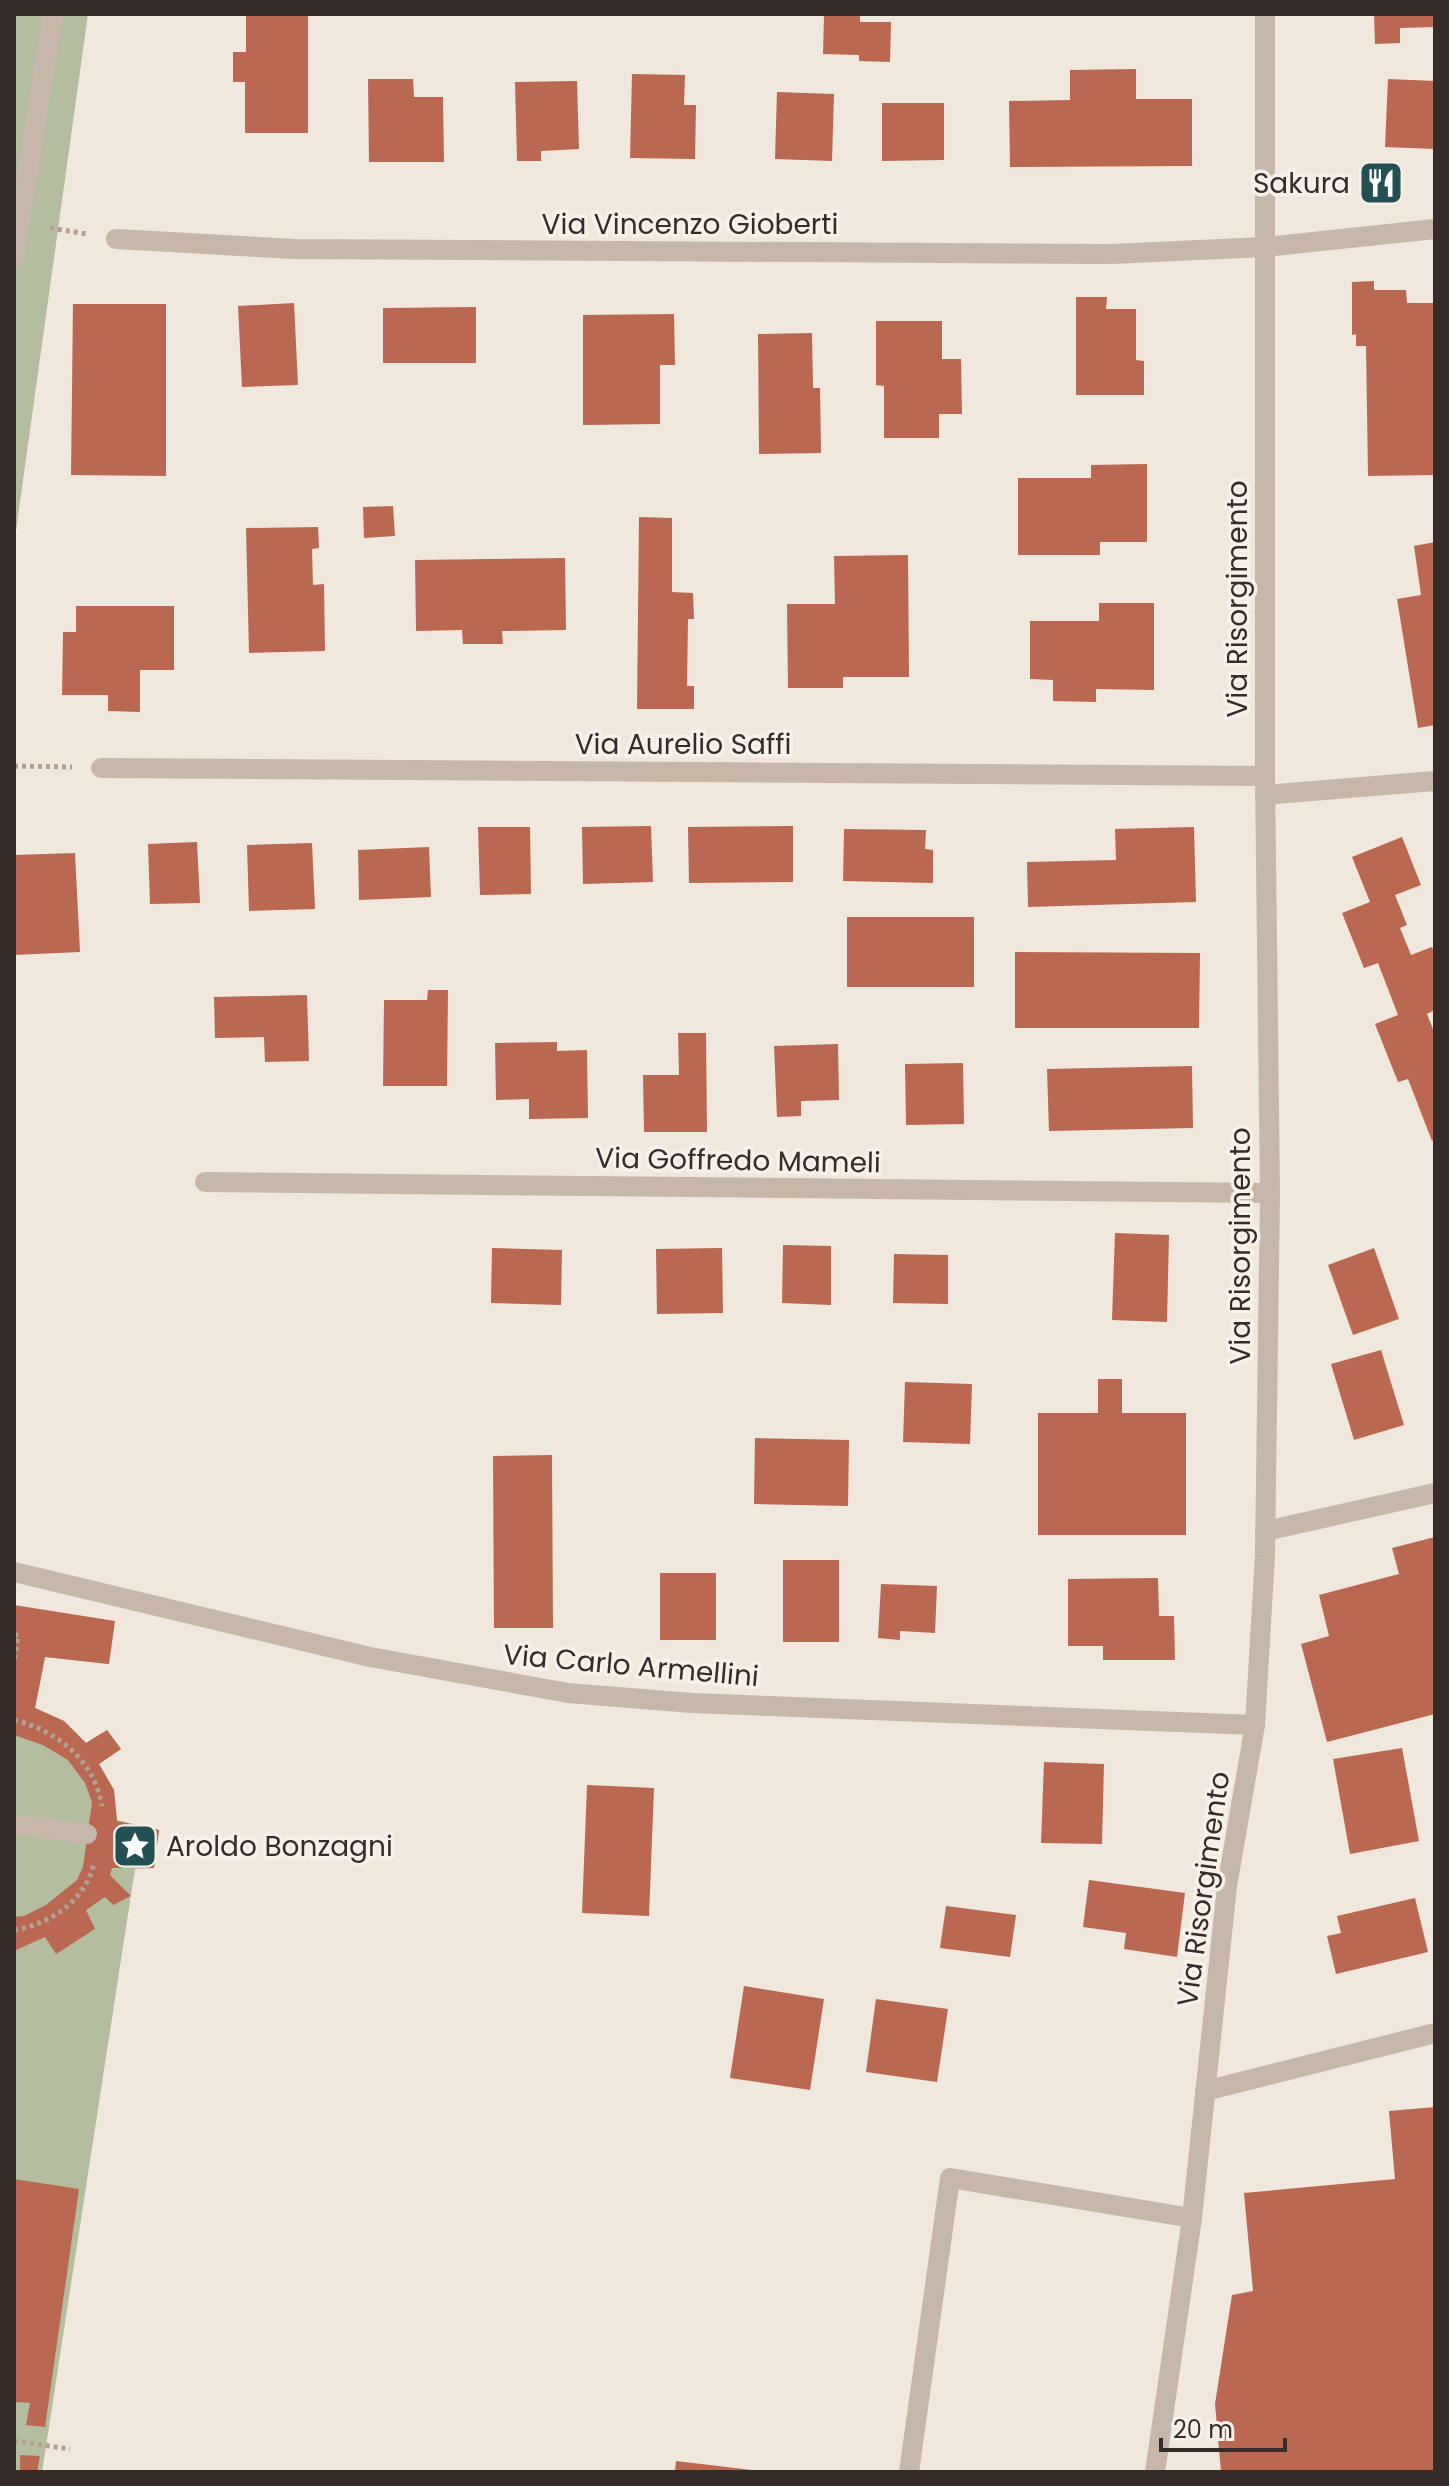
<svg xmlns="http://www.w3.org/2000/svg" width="1449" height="2486" viewBox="0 0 1449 2486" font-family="Poppins,sans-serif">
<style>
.green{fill:#b4bd9e}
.building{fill:#ba6851}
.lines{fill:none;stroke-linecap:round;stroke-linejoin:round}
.path{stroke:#b2a194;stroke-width:5;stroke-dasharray:4 4;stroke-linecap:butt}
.service{stroke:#c7b7aa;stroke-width:20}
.pedestrian{stroke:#c7b7aa;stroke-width:20}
.minor{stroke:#c7b7aa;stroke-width:20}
.tertiary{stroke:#c7b7aa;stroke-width:20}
.labels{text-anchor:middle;stroke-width:7;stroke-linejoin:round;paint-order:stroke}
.poi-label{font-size:28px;fill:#352c29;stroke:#f8f1e9;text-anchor:end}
.street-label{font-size:28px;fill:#352c29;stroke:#f8f1e9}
</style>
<rect width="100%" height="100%" fill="#f0e7dd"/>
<path class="green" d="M14,14H88L14,545Z
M14,1605L109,1664L45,1657L35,1708L64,1721L86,1743L107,1730L121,1749L99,1764L114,1790L117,1820L159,1830L154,1868L135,1869L42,2472H14Z"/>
<path class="building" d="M246,14H308V133H245V82H233V52H246Z
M1374,14H1435V27L1400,28V43L1375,44Z
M824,15L860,16V22H891L890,62L859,61V55L823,54Z
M1136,69V99H1192V166L1010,167L1009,101L1070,100V70Z
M632,74L685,75L684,105H696L695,159L630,158Z
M368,79H413L414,97H443L444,162H369Z
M1388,79L1435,81V149L1385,147Z
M577,81L579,149L541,151V161H517L515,82Z
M777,92L834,94L832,161L775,159Z
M882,103H944V160L882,161Z
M1374,281V290H1406L1407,303H1435V475L1368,476L1366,346H1356V334L1352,335V282Z
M1076,297H1107L1106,309H1136V360L1144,361V395H1076Z
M294,303L298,385L242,387L238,306Z
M73,304H166V476L71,475Z
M476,307V363H383V308Z
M674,314L675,365H660V424L583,425V315Z
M876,321H942V359H961L962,414H939V438H884V386L876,385Z
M812,333L813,388H820L821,453L759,454L758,334Z
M1147,464V542H1100V555H1018V478H1091V465Z
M393,506L395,536L364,538L363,507Z
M639,517L672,518V592L693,593L694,619H688L687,686H694V709H637Z
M318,527L319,548L312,549L313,585L324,584L325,651L249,653L246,528Z
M1435,542V725L1418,728L1397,599L1421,595L1414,546Z
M908,555L909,677H843V688H788L787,604H835L834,556Z
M565,558L566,630L502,631L503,644H463L462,630L416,631L415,560Z
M1099,603H1154V690L1096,689V702L1053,701V680L1030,679V621H1099Z
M76,606H174V670H140V712L108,711V695H62L63,632H76Z
M651,826L653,882L583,884L582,827Z
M793,826V882L689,883L688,827Z
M478,827H530L531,894L480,895Z
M1194,827L1196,902L1028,907L1027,862L1116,860L1115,829Z
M844,829L926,830L925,849L933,850V883L843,881Z
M1402,837L1421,885L1395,895L1407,925L1400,928L1411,955L1432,947L1435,954V1010L1427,1014L1435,1034V1139L1432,1141L1408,1079L1398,1082L1375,1024L1398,1015L1378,963L1364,968L1342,913L1370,902L1352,857Z
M197,842L200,903L150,904L148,844Z
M312,843L315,909L249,911L247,845Z
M429,847L431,897L359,900L358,850Z
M75,853L80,952L14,955V855Z
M847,917H974V987H847Z
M1015,952L1200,953L1199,1028H1015Z
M428,990H448L447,1086H383L384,1000H427Z
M307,995L309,1061L265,1062L264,1037L215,1038L214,997Z
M678,1033H706L707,1132H644L643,1075H679Z
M557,1042V1051L587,1050L588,1118L529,1119V1099L496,1100L495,1043Z
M838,1044L839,1100L801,1101V1116L777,1117L774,1046Z
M963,1063L964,1124L906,1125L905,1064Z
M1192,1066L1193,1128L1049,1131L1047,1069Z
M1115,1233L1169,1235L1167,1322L1112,1320Z
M783,1245L831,1246V1305L782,1303Z
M492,1248L562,1250L561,1305L491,1303Z
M722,1248L723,1313L657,1314L656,1249Z
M1374,1248L1399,1319L1353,1335L1328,1265Z
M894,1254L948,1255V1304L893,1303Z
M1381,1350L1404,1425L1354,1440L1331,1364Z
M1098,1379H1122V1413H1186V1535H1038V1413H1098Z
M905,1382L972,1384L970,1444L903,1442Z
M755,1438L849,1440L848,1506L754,1504Z
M552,1455L553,1628H494L493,1456Z
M1435,1537V1714L1327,1742L1301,1644L1329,1636L1319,1595L1399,1574L1392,1548Z
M783,1560H839V1642H783Z
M660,1573H716V1640H660Z
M1158,1578L1159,1616H1174L1175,1660H1103V1646H1068V1579Z
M881,1584L937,1586L935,1633L900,1631V1640L878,1638Z
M14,1605L115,1621L109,1664L45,1657L35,1708L64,1721L86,1743L107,1730L121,1749L99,1764L114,1790L117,1821L159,1830L154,1868H112L110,1875L131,1896L113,1905L105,1897L86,1910L95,1929L56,1954L45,1937L14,1951V1917L24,1916L46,1905L77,1880L83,1867L92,1802L85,1783L68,1760L43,1745L14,1735Z
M1402,1748L1419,1841L1350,1854L1333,1759Z
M1044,1762L1104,1764L1102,1844L1041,1843Z
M587,1785L654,1788L649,1916L582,1913Z
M1089,1880L1185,1893L1177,1957L1124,1949L1126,1933L1083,1927Z
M1415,1898L1428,1952L1336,1974L1327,1936L1341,1933L1337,1916Z
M946,1906L1016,1915L1010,1957L940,1948Z
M744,1986L824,1999L810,2090L730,2078Z
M876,1999L948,2009L937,2082L866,2072Z
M1435,2107V2472H1221L1215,2404L1232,2295L1253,2291L1244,2193L1395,2179L1389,2111Z
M14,2179L79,2189L45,2427L26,2425L30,2403L14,2402Z
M20,2455L40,2456L37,2472H20Z
M676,2461L752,2470V2472H675Z"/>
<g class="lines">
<path class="path" d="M50,228L87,234
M14,766L72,767
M14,1635H18L14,1662
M14,1720C58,1731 94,1760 102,1806
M14,1930C51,1924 86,1900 94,1863
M14,2441L70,2449"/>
<path class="service" d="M1265,1531L1435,1493
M14,1824L87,1834
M1205,2091L1435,2033"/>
<path class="pedestrian" d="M14,258L53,14"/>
<path class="minor" d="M116,239L294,249L1111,254L1265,247L1435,229
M101,768L1265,776
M1265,795L1435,781
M205,1182L1270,1193
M14,1572L370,1657L568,1693L692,1703L1255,1725
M909,2472L950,2178L1192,2218"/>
<path class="tertiary" d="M1155,2472L1192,2218L1227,1886L1255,1725L1265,1555L1270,1193L1265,776V14"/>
</g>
<defs>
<g id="restaurant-square" transform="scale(2.3)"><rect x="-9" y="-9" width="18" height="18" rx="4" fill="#225053" stroke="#f8f1e9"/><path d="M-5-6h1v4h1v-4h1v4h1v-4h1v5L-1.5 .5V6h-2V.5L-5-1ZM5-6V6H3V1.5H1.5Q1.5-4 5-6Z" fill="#fff"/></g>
<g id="sight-square" transform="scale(2.3)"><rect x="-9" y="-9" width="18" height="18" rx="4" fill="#225053" stroke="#f8f1e9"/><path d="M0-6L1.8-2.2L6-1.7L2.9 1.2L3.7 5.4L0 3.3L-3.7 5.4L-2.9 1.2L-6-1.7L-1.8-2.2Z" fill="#fff"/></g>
</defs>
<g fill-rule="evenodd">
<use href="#restaurant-square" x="1381" y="183"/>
<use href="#sight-square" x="135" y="1846"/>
</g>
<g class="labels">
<g class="poi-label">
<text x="1350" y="193">Sakura</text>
<text x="166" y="1856" text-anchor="start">Aroldo Bonzagni</text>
</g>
<g class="street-label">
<text x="690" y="234">Via Vincenzo Gioberti</text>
<text transform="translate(1237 599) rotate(-90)" y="10">Via Risorgimento</text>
<text x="683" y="754">Via Aurelio Saffi</text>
<text transform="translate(738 1160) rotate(1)" y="10">Via Goffredo Mameli</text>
<text transform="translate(1240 1246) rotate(-90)" y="10">Via Risorgimento</text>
<text transform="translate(631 1665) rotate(5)" y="10">Via Carlo Armellini</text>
<text transform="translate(1203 1889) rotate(-82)" y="10">Via Risorgimento</text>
</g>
</g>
<rect width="1449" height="2486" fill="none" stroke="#352c29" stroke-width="32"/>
<path d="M1161 2438v12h124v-12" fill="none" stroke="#352c29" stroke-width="4"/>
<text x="1173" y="2438" font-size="24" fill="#352c29" stroke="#f8f1e9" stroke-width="6" paint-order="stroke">20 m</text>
</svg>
